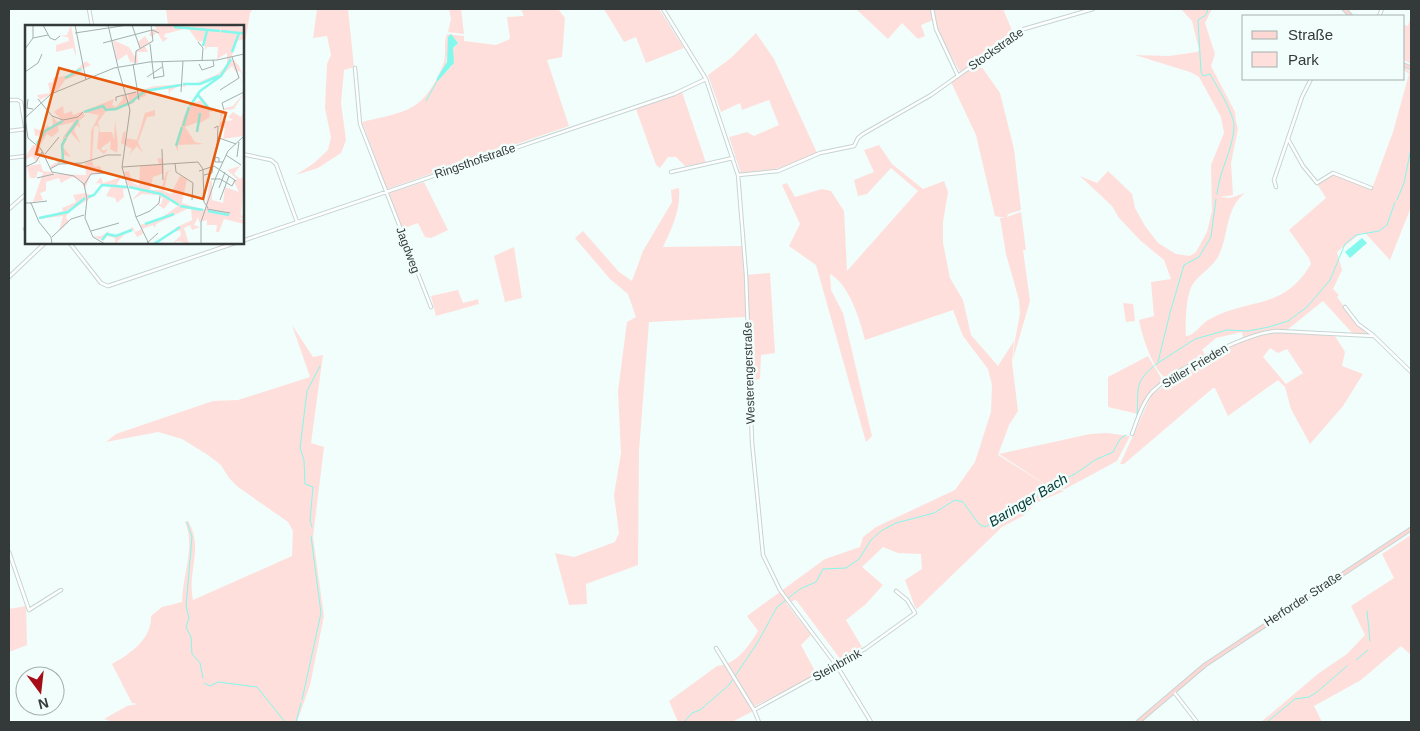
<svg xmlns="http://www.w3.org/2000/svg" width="1420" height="731" viewBox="0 0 1420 731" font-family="Arial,sans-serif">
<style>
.green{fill:#ffdfdb;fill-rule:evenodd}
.water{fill:#84f8ec}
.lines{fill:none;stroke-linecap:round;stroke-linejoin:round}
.stream{stroke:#84f8ec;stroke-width:1}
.street-casing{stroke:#c5d5d3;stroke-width:4.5}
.secondary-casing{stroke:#c5d5d3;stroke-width:5}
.street{stroke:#fff;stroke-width:2.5}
.secondary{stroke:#fdd7d4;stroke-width:3}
.labels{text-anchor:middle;stroke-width:5;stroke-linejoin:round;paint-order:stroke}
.street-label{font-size:12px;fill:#343a39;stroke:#f1fefc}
.water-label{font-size:14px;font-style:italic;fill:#003834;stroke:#f1fefc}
.inset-river{fill:none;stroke:#84f8ec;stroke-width:2.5}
.inset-road{fill:none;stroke:#a5b0ae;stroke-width:1}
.view{fill:#e8590c;fill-opacity:0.15;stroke:#e8590c;stroke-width:2.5}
.inset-edge{fill:none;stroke:#343a39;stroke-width:2.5}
</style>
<rect width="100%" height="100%" fill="#f1fefc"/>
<path class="green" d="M166,9H253L250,13L243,54L242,26H168Z
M317,9H348L354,67L344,70L341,103L346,140L341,153L318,168L296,175L314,163L328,150L331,137L325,108L327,64L331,55L327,36L313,38Z
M449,9H461L464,34L448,32L451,19Z
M521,9H558L565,18L562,57L547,60L569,126L387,189L362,122C408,111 423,112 443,65C447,55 443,44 447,34L464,36V41L496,45L510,39L507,17L524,16ZM457,40L456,46L453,48L452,66L436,82L437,78L446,66L447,56Z
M604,9H659L684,48L646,63L636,37L624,42Z
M856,9H931L933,20L921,25L925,36L918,39L902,23L888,39Z
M933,9H1003L1014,35L960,72L937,30Z
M1181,9H1212L1205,23L1215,54L1211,66L1235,112L1236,121L1238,129L1231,163L1233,195L1219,197L1230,198L1245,193C1225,209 1229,234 1219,255C1212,269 1195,276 1190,290C1186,303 1185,323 1186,336C1196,335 1201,323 1210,319C1250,297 1283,311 1311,264L1309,258L1289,230L1326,198L1317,184L1333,174L1372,189L1393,132L1409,74L1404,70V68L1411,72V207L1390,260L1365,233L1360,234L1337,252L1342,270L1333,289L1339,295L1337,297L1358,325L1368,335H1354L1323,301L1287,330H1273L1243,338L1242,332L1216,338L1202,350L1206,356L1167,379C1153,371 1142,336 1139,320L1154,316L1151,282L1171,279L1164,260L1141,241L1119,218L1112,206L1080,176L1097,183L1108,171L1132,194L1135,208L1145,226L1158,243L1176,254L1190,256L1196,252L1207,232L1212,211L1211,165L1224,133L1221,117L1199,77L1190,72L1135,55L1169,56L1197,52L1199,50L1192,21Z
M1410,19L1411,20V64L1404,60V27L1405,25L1408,26Z
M756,33L774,59L817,153C791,166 770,172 741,174L729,137L747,132L754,136L779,125L769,100L742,110L740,103L721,112L708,75L731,58Z
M979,63L1000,93L1014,149L1021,210L1008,214L1007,217L1021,212L1026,250H1023L1030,301L1013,359L1015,340L1020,314L1019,300L1006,254L1000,218H1006L995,216L976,135L951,82Z
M682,92L706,163L685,166L676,157H668L660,168L656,165L636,109Z
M879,145L892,164L923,189L944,181L948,192L943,222V243L950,278L963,300L971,335L998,366L1014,341L1012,362L1018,411L1009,425L998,455L1048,486L1064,491L1036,503L1023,516L1002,527L917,609L915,607L905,580L922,569L921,554L898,553L883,547L862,567L883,585L866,604L846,620L862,647L841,660L796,600L786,603L811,635L801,645L817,675L753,707L744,695L743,696L753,711L732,722H678L669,701L717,666C736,665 749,646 758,631L747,616L825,559L860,547L863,537L876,527L955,490L975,462L991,412L992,385L988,369L963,336L953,310L865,340C860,320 849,284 830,274L831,290L843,313L872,436L866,442L816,265L789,246L800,224L782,185L787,183L795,197L822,189L831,191L844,211L847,271L918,191L891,168L867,194L858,196L854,180L874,172L864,150Z
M424,182L448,230L431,238L425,237L418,223L402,229L389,193Z
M679,188C681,209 672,228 663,247L742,246L744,275L770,273L775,353L761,355L760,379L754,380L751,321L745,317L649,322L639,451L638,565L586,584L587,604L569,605L555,553L574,557L615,542L619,533L614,495L621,453L618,391L627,322L636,317L628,294L610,279L575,238L583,231L619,272L632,281L643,251L672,202L671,190Z
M514,247L522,298L505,302L494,256Z
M458,290L463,303L478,299L479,304L436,316L431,296Z
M1123,303L1133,304L1135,321L1126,322Z
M292,325L313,357L323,355L311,443L324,447L313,537L324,616L310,685L297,722H113L104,719L127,706L138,704L132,703L112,664C130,654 152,639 151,616L162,607L182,602C182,576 196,547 185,522L188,521C204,548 187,571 193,600L292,556L293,531L288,522L238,487L229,478L221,465L208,455L182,439L158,432L106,442L116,434L213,401L238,400L310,377Z
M1276,332L1335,336L1345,352L1342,366L1363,374L1343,406L1310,444L1291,409L1285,387L1278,380L1228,416L1215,388H1213L1124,464H1120L1152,394L1220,350L1244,340ZM1270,348L1278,353L1287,349L1303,373L1286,384L1263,357Z
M1148,356L1163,381L1154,390L1138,414L1108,407V377Z
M1107,433L1130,436L1117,461L1065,489L1048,486L999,454L1090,434Z
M1411,535V655L1401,646L1361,680L1314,706L1322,722H1261L1319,673L1347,654L1365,635L1351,606L1394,578L1382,554Z
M26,606L27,645L9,652V609Z"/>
<path class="water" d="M451,34L458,43L453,48L454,63L436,83L437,78L447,62L448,37Z
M1362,238L1367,243L1350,258L1345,252Z"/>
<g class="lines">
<path class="stream" d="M1208,9L1206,15L1198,20L1201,72L1203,76L1210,74C1216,85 1235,115 1234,127C1233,150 1219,171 1217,194
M426,101L436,83
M1397,200L1404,183L1411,148
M1158,362L1170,313L1184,265L1199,257L1211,237L1216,199
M1155,365L1195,339L1227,330L1248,331L1269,327L1288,321L1307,307L1330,280L1345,244L1356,235L1379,231L1387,225L1395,202
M1137,415C1139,391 1133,383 1154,366
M187,522L192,537L186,606L189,618L186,627L191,637L192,654L200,663L203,678
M312,527L310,520L313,487L305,484L304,460L300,448L307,391L320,366
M1367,611L1370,641
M1356,660L1368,650
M204,683L210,686L218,682L257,687L285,722
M302,700L321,613L311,536
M296,722L301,703
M684,722L692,713L700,710L729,685L758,642L777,607L800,589L816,582L823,569L846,568L859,559L871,540L881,531L896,523L934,513L955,500L963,502L979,524L985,527L1017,509L1054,484L1075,474L1095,460L1113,452L1120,439L1126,435
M1267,722L1295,699L1309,697L1317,692L1347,666"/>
<g class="street-casing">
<path id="street" d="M89,9L92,26
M663,9L706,79L738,175L746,275L752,442L763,555L780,590L837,666L871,722
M932,9L936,29L958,76
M1379,16L1382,9
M355,68L360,124L431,307
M9,100H18L21,102L26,132
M9,131L26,129
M1288,139L1303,166L1317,183L1333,173L1371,188
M242,154L271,160L276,164L297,222
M9,158L26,156
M671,172L733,158
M738,175L778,171L820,153L854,146L858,138L863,134L931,95L1024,29L1093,9
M1276,187L1274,180L1302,97L1311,79
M9,209L26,194
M25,229L26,228
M242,241L674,94L706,79
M69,242L101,283L108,286L238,242
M9,277L46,242
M1345,307L1358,324L1373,335
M1132,434C1137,421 1142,403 1152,392C1174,370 1246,333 1277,331L1374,336L1411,372
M9,552L29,610L61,590
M716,648L754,710L759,722
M1174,692L1197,722
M754,710L865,649L915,613L907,600L896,591"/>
</g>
<g class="secondary-casing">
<path id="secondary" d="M1344,9L1351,16
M1404,65L1411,68
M1138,722L1205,665L1411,529"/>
</g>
<use href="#street" class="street"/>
<use href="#secondary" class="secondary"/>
</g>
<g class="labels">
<g class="street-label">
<text transform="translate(996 49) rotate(-35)" y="4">Stockstraße</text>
<text transform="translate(475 161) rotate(-19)" y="4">Ringsthofstraße</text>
<text transform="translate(408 250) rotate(70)" y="4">Jagdweg</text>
<text transform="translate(1195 366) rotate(-31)" y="4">Stiller Frieden</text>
<text transform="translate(749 373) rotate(-92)" y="4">Westerengerstraße</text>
<text transform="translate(1303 599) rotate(-33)" y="4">Herforder Straße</text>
<text transform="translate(837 665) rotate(-29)" y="4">Steinbrink</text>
</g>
<g class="water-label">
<text transform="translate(1028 500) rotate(-31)" y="5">Baringer Bach</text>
</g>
</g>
<g transform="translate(25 25)">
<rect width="219" height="219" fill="#f1fefc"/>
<path d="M46,0L51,27V31L48,23L31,27V20L44,16L43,12L34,11L42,10ZM129,0H208L219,3V14L212,16L205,36L209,35L214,41L219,54L215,46L212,47L219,60L207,41L192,55L187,57L193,51L164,61L193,49L202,40V28L192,34L193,22H182L181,25L178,16L173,17L163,3L140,9L139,12L143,13L138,17L132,7L127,12L124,10L127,4H132ZM120,11L124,17L128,15L120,21L123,27H112L113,38L105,37L102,29L92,36L88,15L104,22L110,32L111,26L115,24L113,17ZM61,36L66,40L57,44L58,48L40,55L33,65L15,75L12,70L25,68L23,58L28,57V53L45,50ZM161,59L160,62L154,61L145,66V72L143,64L121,66V71L111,74L109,78L81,86L73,97L75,107H87L89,115L90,95L93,120L92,128L85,124L86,116L76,123L78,126L83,124L79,129L72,123L74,104L72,100L69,102L67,135L69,142L75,141L78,148L66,149L60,164L55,155L47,152L36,158L34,153L21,157V166L15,168L18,175L8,177L18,148L13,146L11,153H5L2,141L15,139L13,134L11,137L7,131L0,135V132L8,120L13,121L16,125L12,129L18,146L26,147L18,126L12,120L17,110L10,111L9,103L17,106L23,100L25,104L28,102L27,91L32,97L37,95L29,87L33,84L38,81L39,89L47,86L48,90L89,74L87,80L91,82L98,74L97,71L100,70L104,78L103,69L129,61ZM58,87L74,90L66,106L65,136L60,138L61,150L29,149L25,144L39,136V130L46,132L38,122L45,107L56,119L49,105L52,100L55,103L54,96L60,91ZM49,97L38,112L37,133L24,142L15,121L22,109L27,112L34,106L33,101ZM219,68L209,84L199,85L195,97L208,95L203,92L208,87L216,92L219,85V111L198,114L200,103L194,102L196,87L200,83L208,81ZM174,69L188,86L184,87L185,92L175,98L172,107L173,97L160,102L170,117L179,119L153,120V127L151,122L159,91L167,78L177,75ZM130,85V91L122,92L113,117L118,128L112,121L104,130L107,124L96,118L98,108L101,106L100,113L112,115L120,88ZM132,133L138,134L139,148L128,152L125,165H136L141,147L148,144L143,147L139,166L146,169L155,151L162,154L157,178L176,184H180L185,156H187V175L198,178L200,162L214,167L209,157L212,154L202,145L215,141L209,149L215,154L219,151L216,191L219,189V193H214L219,195V199L199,194L194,207H191L192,200H182V195L174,197L173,192L169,200L175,202L167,205L165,200L159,203L164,219L153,216L147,219L156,210L155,205L152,207L150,203L167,195L166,184H162L131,199L130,203L128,200L117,204L118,209L112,212L108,205L100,209L90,219V213L82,211L78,216L68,211H76L84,206L83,209L91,211L108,202L110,207L117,204L115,200L136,193L153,181L145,176L139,184L132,179H136L138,173L133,170L117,169L107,175L115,166L103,161L99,147L104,146L107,157L114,161L115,141L134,139ZM76,152L78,158L96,152L92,159L103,165L98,164L99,172L92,178L90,173L81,171L87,160L71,158ZM60,168L69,171L43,187L41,193L44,196L34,206L38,191L13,194L38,186L37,183L51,177L48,170Z" fill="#ffdfdb" fill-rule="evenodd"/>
<path class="inset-river" d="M149,2L195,6M196,6L214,8M178,21L182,6M207,27L214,8H219M40,53L56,44M158,59H175L194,51M175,66L196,51L206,34M173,70L185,85M165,81L175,66M59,87L78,81L81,85L91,84L105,78L120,66L156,60M158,101L164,82M20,106L38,96M172,107L175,88M41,112L53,95M12,119L20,106M151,121L157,102M33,137L38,134L37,120L41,113M104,162L136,169L154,180M63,172L69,170L77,160L102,162M155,181L178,185M183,186L204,190M14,193L43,187L60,173M120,199L149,189M77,215L82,209L91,211L107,205M129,219L155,202"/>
<path class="inset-road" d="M18,0L25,13L30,15L35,11M50,0L61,55M83,0L93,42M107,0L115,23M84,3L102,0M50,8L83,3M8,13L23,10M173,17L178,23L177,36M78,18L127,5L134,8M125,19L129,54M0,24L8,13V0M108,39L114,75M110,39L111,26L128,16L126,0M174,39L177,45L189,41L188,35M93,43L105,85L97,142L111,192L124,219M0,47L13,38L17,29M122,52L137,42M128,53L139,51L137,37M195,65L214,53L207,32M156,67L158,36M3,74L2,83L8,84M13,74L27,91L38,95L53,92L58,87M91,76V72L111,67M199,85L197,78L219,67M0,93L26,69L89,43L124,37L192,35L219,29M0,93L3,113L16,124L27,147L49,151L59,159L62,174L60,193L68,212L80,219M189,103L193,101L192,124M194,113L211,119M137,124L138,155M20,129L34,112M201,130L216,140M212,132L214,117M194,137V133L190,132V137H198M150,138L151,147L168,158L167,175M0,142L11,137L17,127M97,142L173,137L178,144M25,144L34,139L57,138L82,130H96M178,145L179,177L183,183M174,146L189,141L211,156M179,150L187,148L188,141M12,153L29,149M186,154H195L207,161L210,155M59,160L66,149L79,148M194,163L200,147M195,175L204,151M0,178H6L14,197L26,212L27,219M5,178L22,176M182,184L205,188M111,192L125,186L134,178L135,171M66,206L94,198M27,212L46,194L59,190M121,219L133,208M176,219V197L191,152L203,126L219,111"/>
<path class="view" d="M34,43L201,88L178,174L11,129Z"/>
<rect width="219" height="219" class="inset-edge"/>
</g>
<rect width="1420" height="731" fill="none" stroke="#343a39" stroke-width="20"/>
<rect x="1242" y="15" width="162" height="65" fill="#f1fefc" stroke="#a5b0ae"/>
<rect x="1252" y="31" width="25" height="8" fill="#fdd7d4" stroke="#a5b0ae"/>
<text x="1288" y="40" font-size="15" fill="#343a39">Straße</text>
<rect x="1252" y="52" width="25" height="15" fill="#ffdfdb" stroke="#a5b0ae"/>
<text x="1288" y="65" font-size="15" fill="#343a39">Park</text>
<g transform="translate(40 691) rotate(165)"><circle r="24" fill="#f1fefc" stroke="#a5b0ae"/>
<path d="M0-4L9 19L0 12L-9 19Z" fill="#a50e18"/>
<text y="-8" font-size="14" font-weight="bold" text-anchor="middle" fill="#343a39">N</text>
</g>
</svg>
